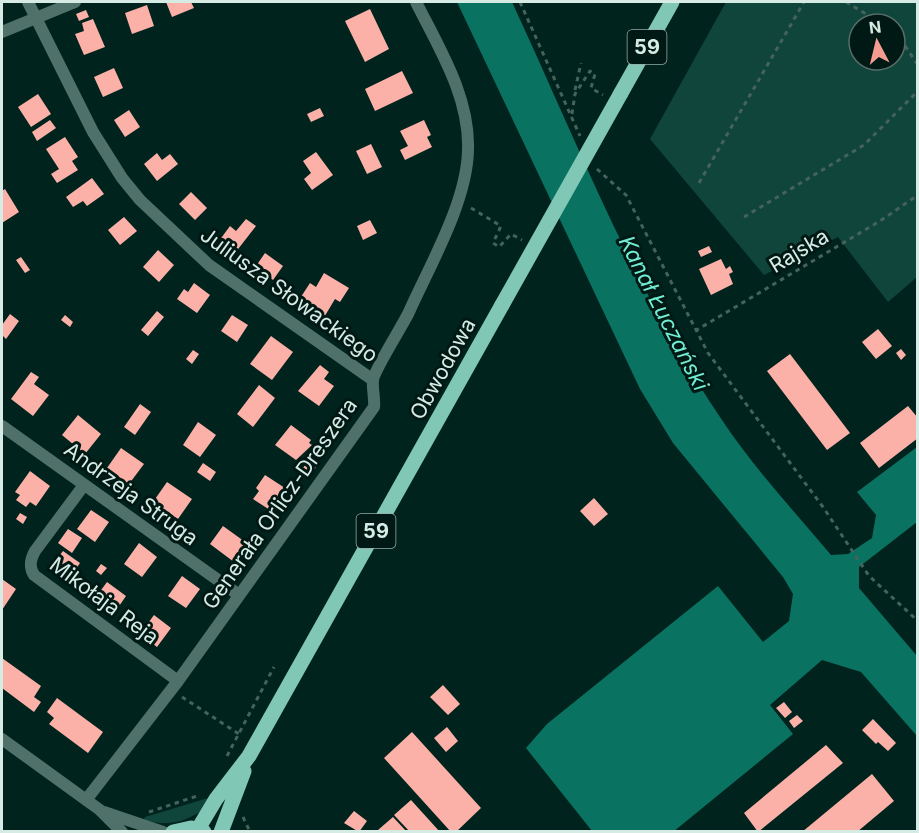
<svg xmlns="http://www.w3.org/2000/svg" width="919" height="833" viewBox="0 0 919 833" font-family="Inter,sans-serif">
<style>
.green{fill:#10453b;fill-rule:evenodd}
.water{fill:#0a7261}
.building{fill:#fcb1a8}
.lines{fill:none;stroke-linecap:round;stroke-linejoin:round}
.path{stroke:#45635d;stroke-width:3;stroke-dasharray:4.5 4.5;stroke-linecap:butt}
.street{stroke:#507169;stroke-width:12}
.primary{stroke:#80c7b6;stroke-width:15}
.primary-bridge{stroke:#80c7b6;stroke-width:15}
.labels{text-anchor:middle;stroke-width:6;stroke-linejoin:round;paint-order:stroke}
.shield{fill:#001914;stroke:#96aca6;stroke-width:1.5}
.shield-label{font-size:20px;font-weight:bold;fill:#d7ebe5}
.street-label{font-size:21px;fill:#d7ebe5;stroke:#001914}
.water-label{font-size:22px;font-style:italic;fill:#71eed3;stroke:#001914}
</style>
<rect width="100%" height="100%" fill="#00231d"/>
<path class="green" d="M726,2H917V277L888,302L838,237L764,275L650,139ZM859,24H895V60H859Z
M208,798V806C187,822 170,827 144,820L145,817Z"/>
<path class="water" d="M457,2H512C577,142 635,292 722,420C754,468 794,511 831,555L848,554L872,538L876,515L857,492L917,447V522L859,567V588L917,656V736L861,672L822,660L770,705L793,734L673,832L592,831L526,748L547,724L718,586L763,642L789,621L793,594L783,577L673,443L640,389Z"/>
<path class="building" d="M166,2H191L194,8L172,17Z
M147,5L154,26L132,34L125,13Z
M370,9L389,49L365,62L345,21Z
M86,10L89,17L79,21L76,14Z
M93,19L105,47L84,55L75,34L84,31L82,23Z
M114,68L123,88L103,97L94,77Z
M402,71L413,93L375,111L365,89Z
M38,94L51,114L31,127L18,107Z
M320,108L324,116L311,122L307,114Z
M129,110L140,127L125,137L114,120Z
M50,120L56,128L37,141L32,132Z
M424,120L431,135L427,137L432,147L405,160L400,150L408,146L400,131Z
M65,137L78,157L72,161L78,170L57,183L51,174L59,169L46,149Z
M371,144L382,167L367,174L356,151Z
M316,152L333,175L312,190L304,179L311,173L303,161Z
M157,153L162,160L170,154L178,164L157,181L144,164Z
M92,178L104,194L87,206L83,201L73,207L66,197Z
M5,189L19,212L2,223V191Z
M191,192L207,208L195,220L179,204Z
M124,217L137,231L120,245L108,230Z
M246,219L256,226L235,253L219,241L230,226L236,231Z
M370,220L377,233L363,240L357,226Z
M709,246L712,252L701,257L698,251Z
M158,250L174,265L159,282L143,267Z
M265,253L283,266L273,280L263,272L259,277L252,272Z
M21,257L30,270L25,273L16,260Z
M721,259L726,269L730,266L733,272L729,274L733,284L711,295L699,269Z
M324,273L349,288L340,302L335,299L323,319L297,303L310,283L316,287Z
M194,283L210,295L197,313L177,299L184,289L188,292Z
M157,311L164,317L148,336L141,330Z
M10,314L19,321L6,339L2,335V325Z
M65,315L73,322L70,327L61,320Z
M232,315L248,325L237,342L221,331Z
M878,329L892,346L876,359L862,342Z
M271,336L293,352L272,380L250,364Z
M901,349L906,355L901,360L896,353Z
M193,350L199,354L192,364L186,359Z
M790,354L850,433L827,450L767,371Z
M320,365L329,372L324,379L334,386L319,406L298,391Z
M31,372L39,377L34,384L49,395L33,416L11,399Z
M259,385L275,398L253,427L237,414Z
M140,404L151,412L135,435L124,427Z
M908,406L918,418V438L879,468L860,443Z
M78,415L101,434L85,454L62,435Z
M198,422L216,435L200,457L183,445Z
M291,425L311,440L309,443L312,445L296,460L275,445Z
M121,448L144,464L129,484L107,468Z
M312,457L319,463L310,475L302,469Z
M203,463L216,472L210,481L197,472Z
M30,471L50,486L36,506L30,502L26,507L16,500L20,495L15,492Z
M265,475L288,490L273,512L253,499L259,491L256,488Z
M167,482L192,499L178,519L153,502Z
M594,498L608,514L594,526L580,511Z
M91,510L109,522L95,542L77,529Z
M20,513L27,517L23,524L16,519Z
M223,526L248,544L234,562L210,544Z
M68,529L82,538L72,553L58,543Z
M139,543L157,557L142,577L124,564Z
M63,551L80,563L67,582L49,569Z
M101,564L107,568L101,575L96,571Z
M182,576L200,589L186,608L168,596Z
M2,579L16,589L2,610Z
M107,582L126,596L113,615L93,601Z
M154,615L171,628L157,647L140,634Z
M2,658L41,686L34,697L41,702L34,712L2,688Z
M443,685L460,704L448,715L430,697Z
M57,698L103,732L88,753L49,724L54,718L47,712Z
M784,702L792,712L785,718L776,708Z
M797,715L803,721L794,728L789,721Z
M873,719L896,743L888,751L878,742L876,744L862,730Z
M447,727L458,741L446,752L434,738Z
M412,732L481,808L456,832H451L384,758Z
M826,745L843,763L758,832L744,813Z
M872,774L894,801L857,832H802Z
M411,800L440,832H410L394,815Z
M354,811L367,821L359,832L344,823Z
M393,817L407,832L378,830Z"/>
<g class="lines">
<path class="path" d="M520,2L580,136
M846,2L883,24
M895,31L918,65
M575,90L581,63
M572,114L575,94L590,71L595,74L591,88L603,95
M597,169L626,195L708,353L823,507L869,576L918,621
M699,183L804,2
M471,208L501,226L493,243L499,247L511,234L522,240
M744,217L864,145L918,91
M695,331L880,221L918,195
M182,697L239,734
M227,756L274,667
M149,812L200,795
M243,817L250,832
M916,832L918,830"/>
<path class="street" d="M28,2L93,132L122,178L140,200L209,265L373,380
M2,32L75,2
M2,426L239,595
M84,485L35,551C30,560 29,567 34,575L178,681
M2,739L100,810L122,832
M86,800L178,681L374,407C375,398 372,389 373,380C374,370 403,325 409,312C430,265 467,202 468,150C470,97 439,48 416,2
M104,812L163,832"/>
<path class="primary" d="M621,93L672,2
M198,829L216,799L249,756L502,305
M173,832L191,828L204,832
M221,832L244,771"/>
<path class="primary-bridge" d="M502,305L621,93"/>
</g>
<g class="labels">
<g class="shield">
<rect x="627.5" y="30" width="39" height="34" rx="4.5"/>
<rect x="356.5" y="514" width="39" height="34" rx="4.5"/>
</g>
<g class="shield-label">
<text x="647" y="54">59</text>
<text x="376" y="538">59</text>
</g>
<g class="street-label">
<text transform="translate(799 251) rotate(-31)" y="7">Rajska</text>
<text transform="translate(289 295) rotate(36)" y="7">Juliusza Słowackiego</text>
<text transform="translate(443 369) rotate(-61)" y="7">Obwodowa</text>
<text transform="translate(131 494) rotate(36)" y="7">Andrzeja Struga</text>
<text transform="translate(280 504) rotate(-55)" y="7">Generała Orlicz-Dreszera</text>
<text transform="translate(104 601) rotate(37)" y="7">Mikołaja Reja</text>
</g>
<g class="water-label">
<text transform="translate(664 313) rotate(63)" y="8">Kanał Łuczański</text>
</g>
</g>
<rect width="919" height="833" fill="none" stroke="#d7ebe5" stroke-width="6"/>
<g transform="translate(877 42) rotate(353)"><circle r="28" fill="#001914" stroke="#566d68" stroke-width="1.5"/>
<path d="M0-4.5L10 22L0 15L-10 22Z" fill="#f59c92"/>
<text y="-9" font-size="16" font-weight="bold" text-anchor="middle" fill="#d7ebe5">N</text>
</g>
</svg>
